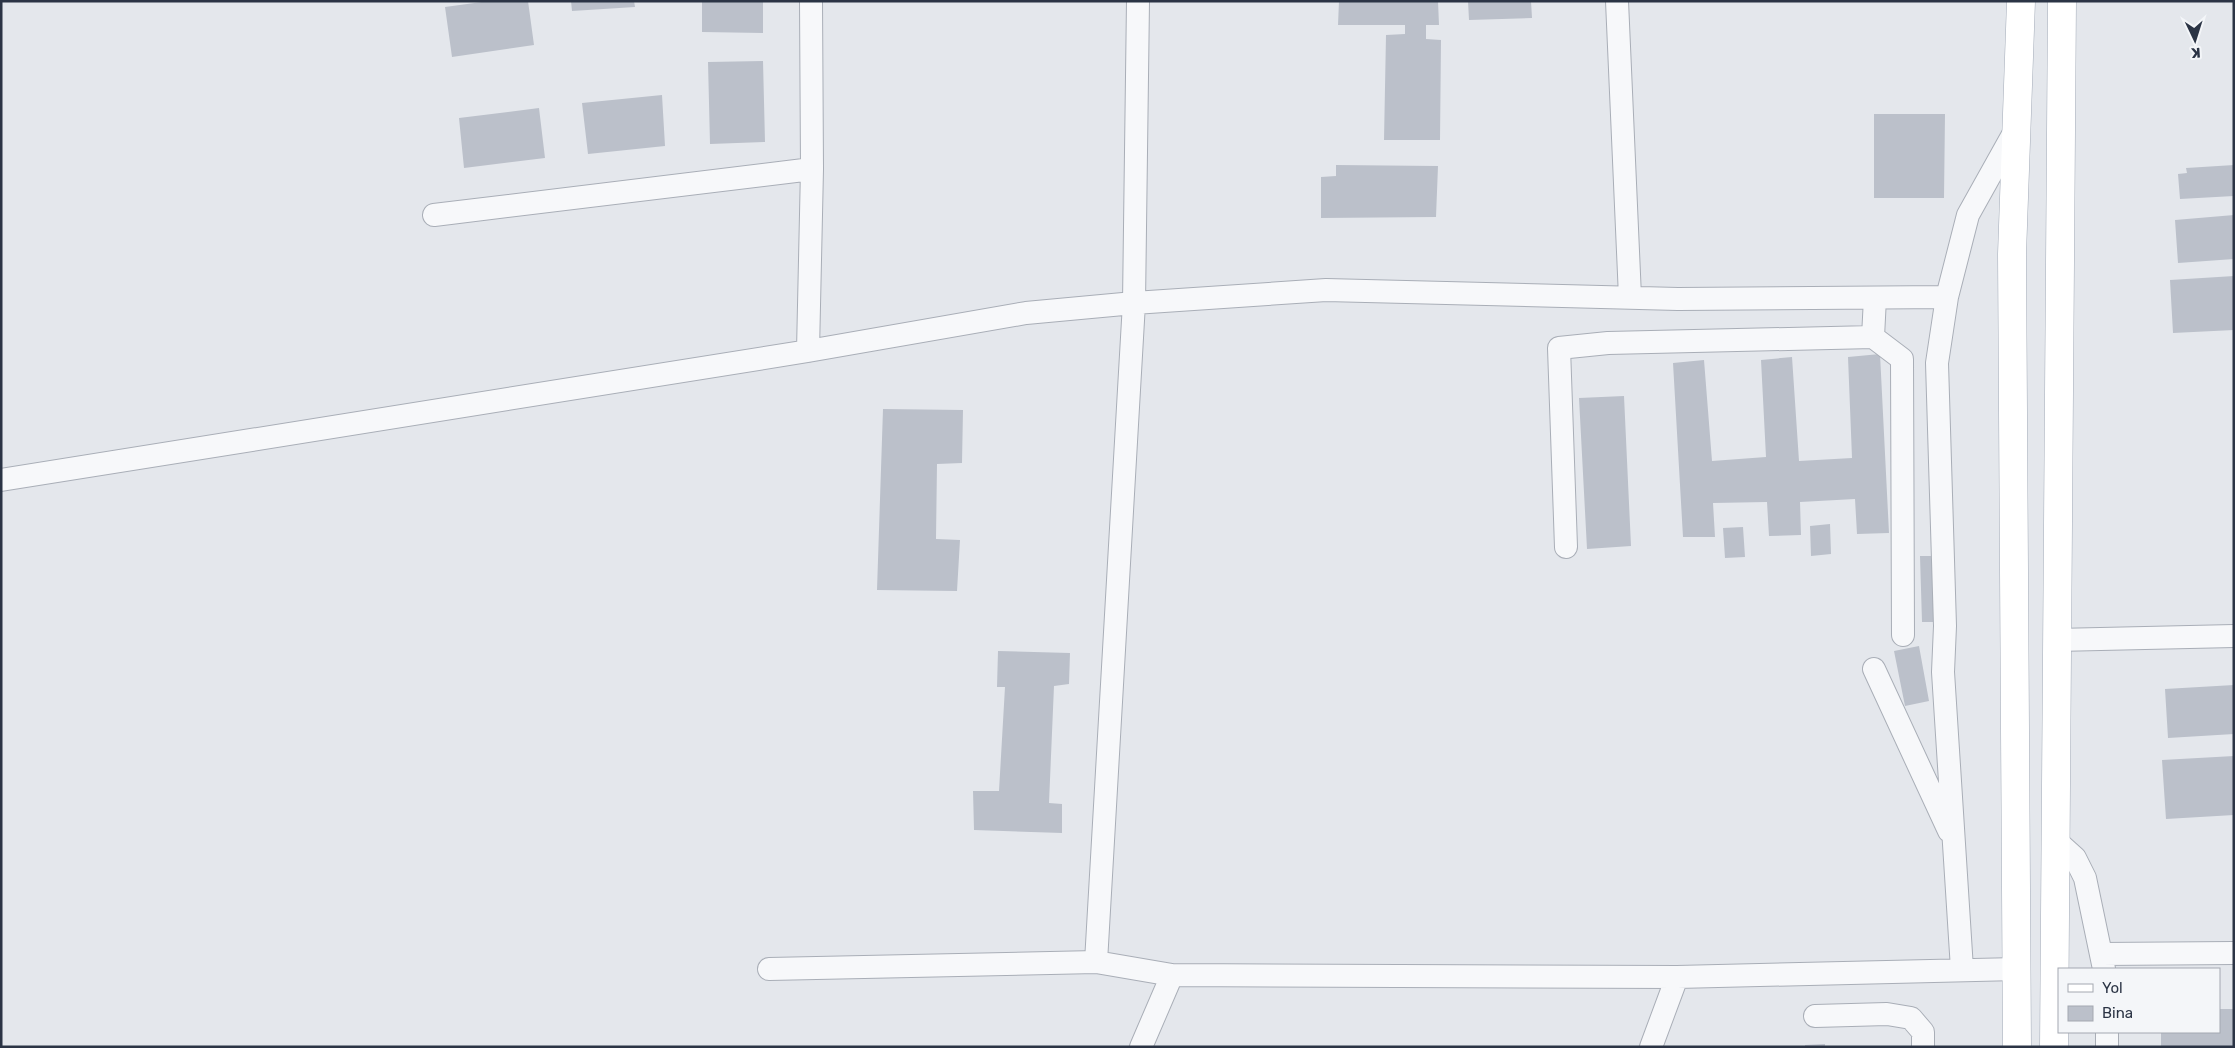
<svg xmlns="http://www.w3.org/2000/svg" width="2235" height="1048" viewBox="0 0 2235 1048" font-family="Rubik,sans-serif">
<style>
.building{fill:#bbc0ca}
.lines{fill:none;stroke-linecap:round;stroke-linejoin:round}
.minor-casing{stroke:#a9aeb7;stroke-width:24}
.major-casing{stroke:#a3abb8;stroke-width:29}
.minor{stroke:#f7f8fa;stroke-width:22}
.major{stroke:#fff;stroke-width:28}
</style>
<rect width="100%" height="100%" fill="#e4e7ec"/>
<path class="building" d="M489,1H528L534,45L452,57L445,7Z
M571,1H634L635,7L572,11Z
M702,1H763V33L702,32Z
M1339,1H1438L1439,25H1426V39L1441,40L1440,140H1384L1386,35L1405,34V25H1338Z
M1468,1H1531L1532,18L1469,20Z
M763,61L765,142L710,144L708,62Z
M662,95L665,146L588,154L582,103Z
M539,108L545,158L464,168L459,118Z
M1874,114H1945L1944,198H1874Z
M1336,165L1438,166L1436,217L1321,218V177L1336,176Z
M2234,165V196L2180,199L2178,174L2187,173L2186,168Z
M2234,215V259L2178,263L2175,220Z
M2234,276V330L2173,333L2170,280Z
M1880,354L1889,533L1857,534L1855,499L1800,502L1801,535L1769,536L1767,502L1713,503L1715,537H1683L1673,363L1704,360L1712,461L1766,457L1761,360L1792,357L1799,461L1852,458L1848,357Z
M1624,396L1631,546L1587,549L1579,398Z
M883,409L963,410L962,463L937,464L936,539L960,540L957,591L877,590Z
M1830,524L1831,554L1811,556L1810,526Z
M1743,527L1745,557L1725,558L1723,528Z
M1920,556H1941L1942,622H1922Z
M1919,646L1929,701L1905,706L1894,651Z
M998,651L1070,653L1069,684L1054,686L1049,803L1062,804V833L974,830L973,791H999L1005,687H997Z
M2234,685V734L2168,738L2165,689Z
M2234,756V815L2166,819L2162,760Z
M2219,1009H2234V1047H2161V1032H2219Z
M1825,1044V1047H1805V1045Z"/>
<g class="lines">
<g class="minor-casing">
<path id="minor" d="M1617,1L1630,297
M434,215L812,169
M1875,298L1873,337L1902,359L1903,635
M808,351L812,169L811,1
M1,480L808,351L1026,313L1134,303L1326,290L1678,299L1947,297
M1566,547L1559,348L1608,343L1873,337
M2056,640L2234,636
M1874,669L1949,831
M2055,840L2075,858L2085,878L2104,969
M2101,954L2234,953
M1096,962L1134,303L1138,1
M769,969L1096,962L1172,975L1677,977L2017,969
M1962,969L1943,672L1945,626L1937,363L1947,297L1968,215L2016,129
M1815,1016L1887,1014L1911,1018L1923,1032V1047
M2107,1032V1047
M1141,1047L1172,975
M1651,1047L1677,977"/>
</g>
<g class="major-casing">
<path id="major" d="M2017,1047L2012,254L2021,1
M2054,1047L2062,1"/>
</g>
<use href="#minor" class="minor"/>
<use href="#major" class="major"/>
</g>
<rect width="2235" height="1048" fill="none" stroke="#2b3445" stroke-width="5"/>
<rect x="2058" y="968" width="162" height="65" fill="#f4f6f9" stroke="#a4a8b1"/>
<rect x="2068" y="984" width="25" height="8" fill="#ffffff" stroke="#a4a8b1"/>
<text x="2102" y="993" font-size="15" fill="#2b3445">Yol</text>
<rect x="2068" y="1006" width="25" height="15" fill="#bbc0ca" stroke="#a4a8b1"/>
<text x="2102" y="1018" font-size="15" fill="#2b3445">Bina</text>
<g transform="translate(2195 40) rotate(176)" stroke="#f4f6f9" stroke-width="4" paint-order="stroke">
<path d="M0-4L9 19L0 12L-9 19Z" fill="#2b3445"/>
<text y="-8" font-size="14" font-weight="bold" text-anchor="middle" fill="#2b3445">K</text>
</g>
</svg>
